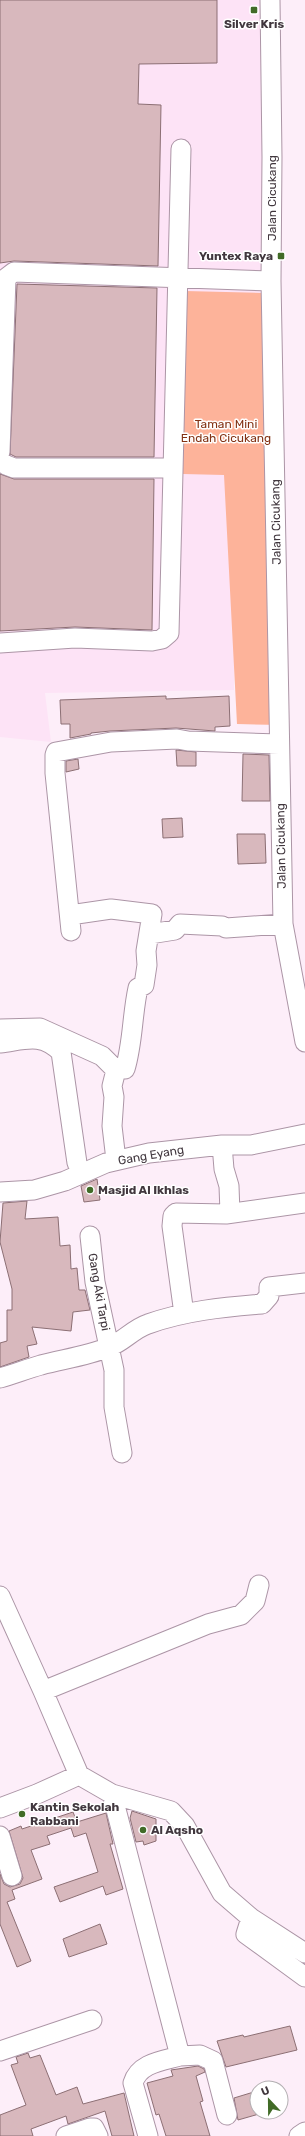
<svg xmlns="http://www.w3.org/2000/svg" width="305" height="2136" viewBox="0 0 305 2136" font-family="Rubik,sans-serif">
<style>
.built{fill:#fde3f6}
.green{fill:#fdb39a}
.building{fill:#d8b8bd;stroke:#8c6f74}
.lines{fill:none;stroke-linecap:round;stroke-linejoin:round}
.minor-casing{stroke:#ac95a6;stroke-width:21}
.minor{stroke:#fff;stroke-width:19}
.poi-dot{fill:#416b27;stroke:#fff;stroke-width:1.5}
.labels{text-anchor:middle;stroke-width:3;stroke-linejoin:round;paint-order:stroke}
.poi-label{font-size:12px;font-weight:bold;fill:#41373e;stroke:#fff;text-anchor:start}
.street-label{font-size:12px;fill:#41373e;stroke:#fff}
.park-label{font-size:12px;fill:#833214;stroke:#fff}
</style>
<rect width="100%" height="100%" fill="#fdeef9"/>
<path class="built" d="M0,0H265L269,595H234V690L45,693L51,742L0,737Z"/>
<path class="green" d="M185,291L263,293L282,725L237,724L224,475L183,474Z"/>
<path class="building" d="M0,0H217V63L139,64L138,104L161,105L158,266L14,261L0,263Z
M17,284L157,288L154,457H16L10,454Z
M0,474L14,479H154L152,630L75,627L0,631Z
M166,696V699L229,696L230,726L215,727V731L176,728L110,731L91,733V734L70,738V724H61L60,700Z
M176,750L196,752V766H177Z
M243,754L269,755L270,801H242Z
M78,759L79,769L66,772V761Z
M182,818L183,837L163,838L162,819Z
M237,834H265L266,863L238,864Z
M97,1179L100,1200L84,1202L81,1186Z
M27,1201L25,1219L58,1217L60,1246L70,1245L71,1269L77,1268L79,1290H85L90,1310L73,1312L71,1331L32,1327L37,1344L27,1346L29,1357L0,1367V1343L7,1341V1310H12V1289L0,1242L3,1203Z
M132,1811L156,1819V1841L144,1845L143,1841L136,1842L130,1818Z
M73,1812L77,1822L106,1813L113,1844H110L123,1889L106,1895L103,1886L60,1902L54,1887L98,1872L86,1833L74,1837L71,1828L47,1836L50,1844L31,1850L42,1879L12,1890L15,1899L7,1902L31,1961L17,1967L0,1924V1874L4,1884L10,1887L20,1884L23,1878L9,1831L21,1826L22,1829Z
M100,1924L107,1944L69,1957L63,1939Z
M290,2026L297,2050L226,2067L217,2041L243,2035L244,2037Z
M28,2053L30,2058L40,2055L56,2095L77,2087L83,2104L124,2093L134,2136H112L105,2111L68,2124L66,2116L31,2129L33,2136H0V2115L26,2105L11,2065L18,2063L16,2057Z
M198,2066L204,2069L205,2072L196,2076L203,2101L200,2102L210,2136H166L159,2114L156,2115L147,2083L173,2076L171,2070Z
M257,2091V2112H266L238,2120L234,2098Z"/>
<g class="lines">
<g class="minor-casing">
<path id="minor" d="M270,0L272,157L271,281L283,924L305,1042
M0,452L6,278L14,272L271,281
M0,460L6,465L14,468H172
M0,643L75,638L152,641L162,639L169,633L181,149
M70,915L111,909L152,914L146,951L147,965L144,985L138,988C132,1015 133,1043 125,1069L120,1067L116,1070L112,1086L114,1097L112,1126L116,1160
M71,931L55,773V755L56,752L111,742L177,739L188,741L279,744
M150,934L175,930L180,924L222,926L226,928L283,924
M0,1029L40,1028L102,1056L116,1070
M0,1043C25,1040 41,1032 61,1052L77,1163
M222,1145L224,1169L229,1186L230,1213
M0,1192L34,1190L65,1181L106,1163L149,1153L222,1145H251L305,1134
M90,1236L95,1282L114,1370V1407L122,1453
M184,1314L172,1226L173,1216L176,1213L226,1214L305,1203
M0,1378C14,1374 27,1369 41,1365C64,1359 87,1356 109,1347C123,1342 133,1329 148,1324C184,1311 224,1307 262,1304L269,1296V1287L305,1283
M0,1596L43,1691L79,1775L112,1794L171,1811L185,1826L222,1893L251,1918L305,1953
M43,1691L208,1624L241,1615L255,1601L259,1585
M112,1794L180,2056L200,2055L213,2061L227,2115
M0,1808L37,1794L79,1775
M0,1836L12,1876
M251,1918L246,1934L305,1977
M0,2051L92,2020
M66,2136L90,2128H94L98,2136
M148,2136L133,2083C139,2063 162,2061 180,2056
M299,2136L305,2132"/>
</g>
<use href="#minor" class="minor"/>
</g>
<g class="poi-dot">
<rect x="250" y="6" width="8" height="8" rx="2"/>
<rect x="277" y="252" width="8" height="8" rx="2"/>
<circle cx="90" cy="1190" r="4"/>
<circle cx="22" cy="1814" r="4"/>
<circle cx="143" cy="1830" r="4"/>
</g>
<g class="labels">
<g class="poi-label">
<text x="254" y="28" text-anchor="middle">Silver Kris</text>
<text x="273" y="260" text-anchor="end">Yuntex Raya</text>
<text x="98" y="1194">Masjid Al Ikhlas</text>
<text x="30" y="1811">Kantin Sekolah<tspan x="30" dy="14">Rabbani</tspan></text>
<text x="151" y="1834">Al Aqsho</text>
</g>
<g class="street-label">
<text transform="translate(272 198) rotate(-90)" y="4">Jalan Cicukang</text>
<text transform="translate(276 522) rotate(-91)" y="4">Jalan Cicukang</text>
<text transform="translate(281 846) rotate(-91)" y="4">Jalan Cicukang</text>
<text transform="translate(151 1155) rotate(-10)" y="4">Gang Eyang</text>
<text transform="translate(99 1292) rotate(80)" y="4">Gang Aki Tarpi</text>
</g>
<g class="park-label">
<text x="226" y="428">Taman Mini<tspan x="226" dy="14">Endah Cicukang</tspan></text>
</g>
</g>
<g transform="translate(269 2100) rotate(338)"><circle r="19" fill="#ffffff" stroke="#b3afb2"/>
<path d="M0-3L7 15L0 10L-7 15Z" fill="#416b27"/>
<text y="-6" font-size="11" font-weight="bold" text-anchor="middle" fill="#41373e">U</text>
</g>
</svg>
